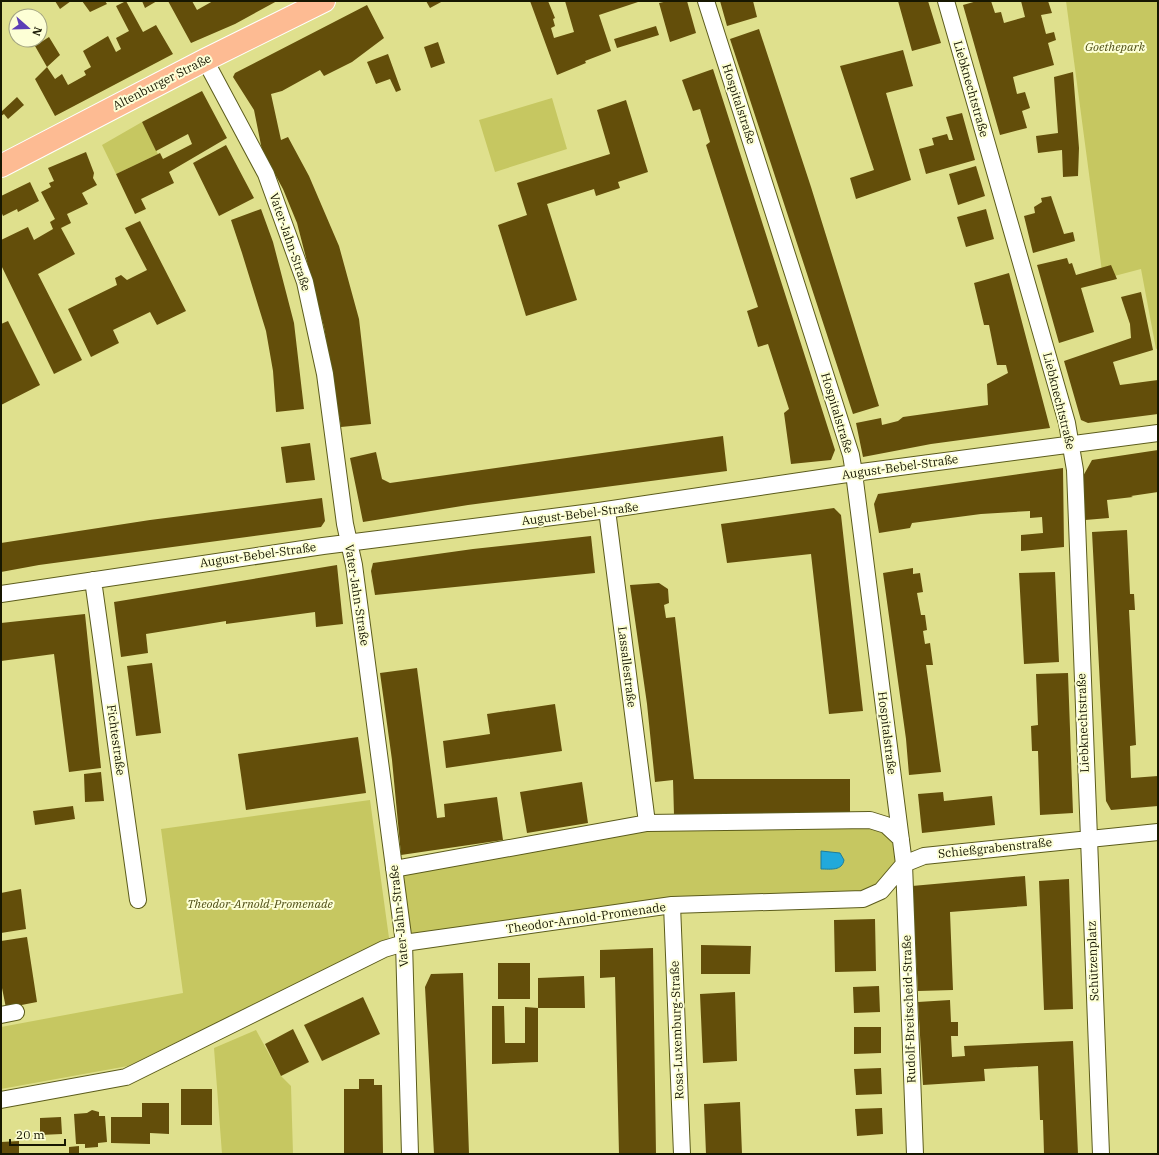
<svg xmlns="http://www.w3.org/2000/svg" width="1159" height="1155" viewBox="0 0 1159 1155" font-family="'IBM Plex Serif',serif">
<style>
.green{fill:#c6c761}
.water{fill:#21a9db;stroke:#1e7d9a}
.building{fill:#634e0a}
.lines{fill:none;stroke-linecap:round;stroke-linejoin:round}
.street-casing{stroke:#5c5c1c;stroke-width:18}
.primary-casing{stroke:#fff;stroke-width:24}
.street{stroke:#fff;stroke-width:16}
.primary{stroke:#fdbb93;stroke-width:22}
.labels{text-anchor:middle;stroke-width:4;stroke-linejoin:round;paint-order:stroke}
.park-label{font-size:12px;font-style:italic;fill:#4e4e15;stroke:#fdffd6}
.street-label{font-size:12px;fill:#171701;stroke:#fdffd6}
</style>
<rect width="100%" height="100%" fill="#dfe08d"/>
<path class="green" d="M1066,1H1158V348L1156,349L1141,269L1103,279Z
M552,98L567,149L495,172L479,120Z
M142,122L158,154L116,174L102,145Z
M370,800L389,938L128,1066L1,1089V1027L183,993L161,829Z
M868,824L883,829L897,841L900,863L879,888L862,894L408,938L399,873L650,827Z
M256,1030L281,1076L291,1086L293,1154H222L214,1048Z"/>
<path class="water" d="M821,851L840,853L844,860C842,871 831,869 821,869Z"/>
<path class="building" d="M55,1H71L60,9Z
M82,1H105L107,4L90,12Z
M126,1L143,32L156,25L173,54L55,116L35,79L47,67L55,79L62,74L68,85L86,75L84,71L91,67L83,51L108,36L116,52L121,49L116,38L129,31L116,6Z
M142,1H157L145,8Z
M168,1H192L197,10L213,1H277L235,24L191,43Z
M426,1H443L430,8Z
M530,1H548L555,18L553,19L555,26L551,28L554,38L574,32L565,1H641L599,15L611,51L585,61L586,63L557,75Z
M668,1H687L696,33L670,42L659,3Z
M720,1H753L757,17L727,26Z
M898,1H928L941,43L912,51Z
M977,1H991L995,13L1001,12L1004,23L1025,17L1021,1H1048L1052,13L1041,15L1046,34L1054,32L1056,40L1048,43L1054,65L1013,77L1017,94L1025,92L1030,108L1022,111L1027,128L1000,135L963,5Z
M367,5L384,38L352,62L324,76L320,70L282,91L271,94L281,140L288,137L309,176L339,246L359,319L371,424L341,427L324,327L297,223L283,189L262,150L254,110L233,77L235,73Z
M656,26L659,35L617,48L614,39Z
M759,29L811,187L879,406L853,414L730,39Z
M49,37L60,55L47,67L35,46Z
M438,42L445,63L431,68L424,47Z
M903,50L913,86L886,93L911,180L856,199L850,178L874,170L840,66Z
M388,54L401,90L396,92L390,79L376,84L367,62Z
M713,69L835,450L831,460L791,464L784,413L789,409L768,344L758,347L747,311L758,307L706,145L710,142L700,109L693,111L682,80Z
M1073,72L1079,148L1078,176L1063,177L1062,150L1038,153L1036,136L1058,133L1054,77Z
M202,91L227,138L169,172L174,183L141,199L146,209L135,214L116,174L158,154L160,153L163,159L192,144L188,134L156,151L142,122Z
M17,97L24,105L8,119L4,114L1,116V112Z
M626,100L648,172L618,182L620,188L596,196L594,189L547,204L577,300L526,316L498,225L527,215L517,183L610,154L597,110Z
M962,113L975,160L926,174L919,149L934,145L932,138L947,134L949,140H953L946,117Z
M226,145L254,198L219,216L193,163Z
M86,152L94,173L93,178L97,185L82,193L88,204L67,214L71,223L61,228L75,254L38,274L82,360L54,374L1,265V240L28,227L34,240L53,229L50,222L55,219L41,192L51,187L49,183L54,181L48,168Z
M976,166L985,196L958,205L949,174Z
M30,182L39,201L18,212L17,209L3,216L1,211V196Z
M1051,196L1064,234L1073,232L1075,241L1033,253L1024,216L1035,213L1034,207L1042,202L1041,198Z
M261,209L273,242L294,323L304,409L276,412L273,371L266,331L242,253L231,220Z
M986,209L994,239L966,247L957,217Z
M140,221L186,311L157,325L150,312L113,330L119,343L91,357L68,309L117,285L115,278L121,275L127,280L147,270L125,228Z
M1067,258L1069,264L1072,263L1076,275L1111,265L1117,279L1081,288L1094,332L1059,343L1037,265Z
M1009,273L1050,428L931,444L863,457L856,423L881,418L882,425L898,421L903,417L988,405L987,384L1008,373L1006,365H997L989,325H984L974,283Z
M1141,292L1153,350L1113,362L1120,385L1158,380V414L1088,423L1081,420L1064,361L1131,338L1130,324L1121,297Z
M8,321L40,385L1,405V324Z
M723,436L727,471L468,505L363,522L350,458L376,452L382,479L390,483Z
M310,443L315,480L286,483L281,447Z
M1158,450V492L1131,496L1133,497L1107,500L1109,518L1085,520L1082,478L1092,460Z
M1063,468L1064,547L1021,551V535L1043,533L1042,517L1030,518V511L981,514L912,523L910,528L879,533L874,504L878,494Z
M322,498L325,521L321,527L39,565L1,572V543L150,520Z
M834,508L841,515L863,711L829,714L811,554L727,563L721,524Z
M1127,530L1130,594H1134L1135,610H1129L1136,745L1130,746L1131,778L1158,776V806L1111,810L1106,801L1092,532Z
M591,536L595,573L375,595L371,571L373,563L473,549Z
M337,565L343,624L316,627L315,612L226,624V621L146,634L148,653L121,657L114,602Z
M913,568V574L920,573L923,592L917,593L921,615H925L927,630L923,631L925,644L930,643L933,665H926L941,772L909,775L906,739L883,573Z
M1055,572L1059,662L1024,664L1019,573Z
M659,583L668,589L669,603L664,605L666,618L675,617L694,779H850V815H674L673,780L655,782L647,704L630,585Z
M85,614L101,768L69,772L54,654L1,661V623Z
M152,663L161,733L136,736L127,666Z
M417,668L437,818L445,817L444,804L497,797L503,840L401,855L392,760L380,673Z
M1068,673L1073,813L1040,815L1038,751H1032L1031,726L1038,725L1036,674Z
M555,704L562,751L446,768L443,741L490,734L487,714Z
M358,737L366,793L246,810L238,754Z
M101,772L104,801L85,802L84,774Z
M582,782L588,823L527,833L520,792Z
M943,792L944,801L992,796L995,825L922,833L918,794Z
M73,806L75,819L35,825L33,811Z
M1025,876L1027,906L950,912L953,990L918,991L912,886Z
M1069,879L1073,1009L1044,1010L1039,881Z
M21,889L26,929L1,933V893Z
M875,919L876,971L835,972L834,920Z
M27,937L37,1002L6,1008L1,983V941Z
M701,945L751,946L750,974H701Z
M653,948L656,1154H619L615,977L600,978V950Z
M498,963H530V999H498Z
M463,973L469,1154H434L425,987L431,974Z
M584,976L585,1008H538V1062L492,1064V1006H504L505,1043H525V1007L538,1008V978Z
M879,986L880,1012L854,1013L853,987Z
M735,992L737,1061L703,1063L700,994Z
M363,997L380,1034L322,1061L304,1025Z
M950,1000L951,1022H958V1036H951L952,1057L965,1056L964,1046L1073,1041L1078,1154H1044L1043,1120H1040L1038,1066L984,1069L985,1081L923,1085L918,1002Z
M854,1027H881V1053L854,1054Z
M293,1029L309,1062L281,1076L265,1044Z
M881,1068L882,1094L856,1095L854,1069Z
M359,1079H374V1085H382L383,1154H344V1089H359Z
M181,1089H212V1125H181Z
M740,1102L742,1154H706L704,1104Z
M142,1103H169V1134L150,1133V1144L111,1143V1117H142Z
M882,1108L883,1134L857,1136L855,1109Z
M92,1110L99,1112V1116H105L107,1142L98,1143V1147L85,1148V1144H76L74,1114L87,1113Z
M61,1117L62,1134L40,1135V1118Z
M19,1141V1154H1V1142Z
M79,1146V1154H69V1147Z"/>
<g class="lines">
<g class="street-casing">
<path id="street" d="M706,1L851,455L854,473L904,864L915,1154
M946,1L1067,423L1075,470L1101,1154
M205,60L266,174L305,282L325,374L345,524L354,565L404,943L410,1154
M607,510L647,823
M93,580L138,900
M1,594L323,546L592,512L854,473L1158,433
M394,869L647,823L870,820L886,825L901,839
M672,905L682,1154
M1,1015L16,1012
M1,1100L126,1077L384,949L404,943L672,905L863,899L881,891L904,864L924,856L1158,832"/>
</g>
<g class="primary-casing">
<path id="primary" d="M1,166L205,60L324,1"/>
</g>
<use href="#street" class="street"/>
<use href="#primary" class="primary"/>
</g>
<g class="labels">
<g class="park-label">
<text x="1115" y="51">Goethepark</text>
<text x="260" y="908">Theodor-Arnold-Promenade</text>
</g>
<g class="street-label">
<text transform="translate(162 82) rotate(-27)" y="4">Altenburger Straße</text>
<text transform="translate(971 89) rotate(74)" y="4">Liebknechtstraße</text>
<text transform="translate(739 104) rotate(72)" y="4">Hospitalstraße</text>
<text transform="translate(290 242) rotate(71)" y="4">Vater-Jahn-Straße</text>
<text transform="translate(1059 401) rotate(76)" y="4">Liebknechtstraße</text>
<text transform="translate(837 413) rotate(73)" y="4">Hospitalstraße</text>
<text transform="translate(900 467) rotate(-8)" y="4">August-Bebel-Straße</text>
<text transform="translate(580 514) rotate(-7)" y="4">August-Bebel-Straße</text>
<text transform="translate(258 555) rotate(-8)" y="4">August-Bebel-Straße</text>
<text transform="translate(357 595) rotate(81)" y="4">Vater-Jahn-Straße</text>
<text transform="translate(627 667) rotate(83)" y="4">Lassallestraße</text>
<text transform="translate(1083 723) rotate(-92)" y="4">Liebknechtstraße</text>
<text transform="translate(887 733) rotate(83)" y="4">Hospitalstraße</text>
<text transform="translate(116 740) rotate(82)" y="4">Fichtestraße</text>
<text transform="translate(995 848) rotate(-6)" y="4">Schießgrabenstraße</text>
<text transform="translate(399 916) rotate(-96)" y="4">Vater-Jahn-Straße</text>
<text transform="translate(586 918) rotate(-8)" y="4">Theodor-Arnold-Promenade</text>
<text transform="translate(1093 961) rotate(-92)" y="4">Schützenplatz</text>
<text transform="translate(909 1009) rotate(-92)" y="4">Rudolf-Breitscheid-Straße</text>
<text transform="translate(677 1030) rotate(-92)" y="4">Rosa-Luxemburg-Straße</text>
</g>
</g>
<rect width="1159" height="1155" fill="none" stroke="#171701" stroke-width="4"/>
<g transform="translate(28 28) rotate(110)"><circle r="19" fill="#fdffd6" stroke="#a1a281"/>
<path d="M0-3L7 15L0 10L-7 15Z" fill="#5c3eb6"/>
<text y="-6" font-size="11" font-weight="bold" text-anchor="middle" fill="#171701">N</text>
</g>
<path d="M10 1139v6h55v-6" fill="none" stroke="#171701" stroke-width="2"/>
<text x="16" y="1139" font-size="12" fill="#171701" stroke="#fdffd6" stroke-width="3" paint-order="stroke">20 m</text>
</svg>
